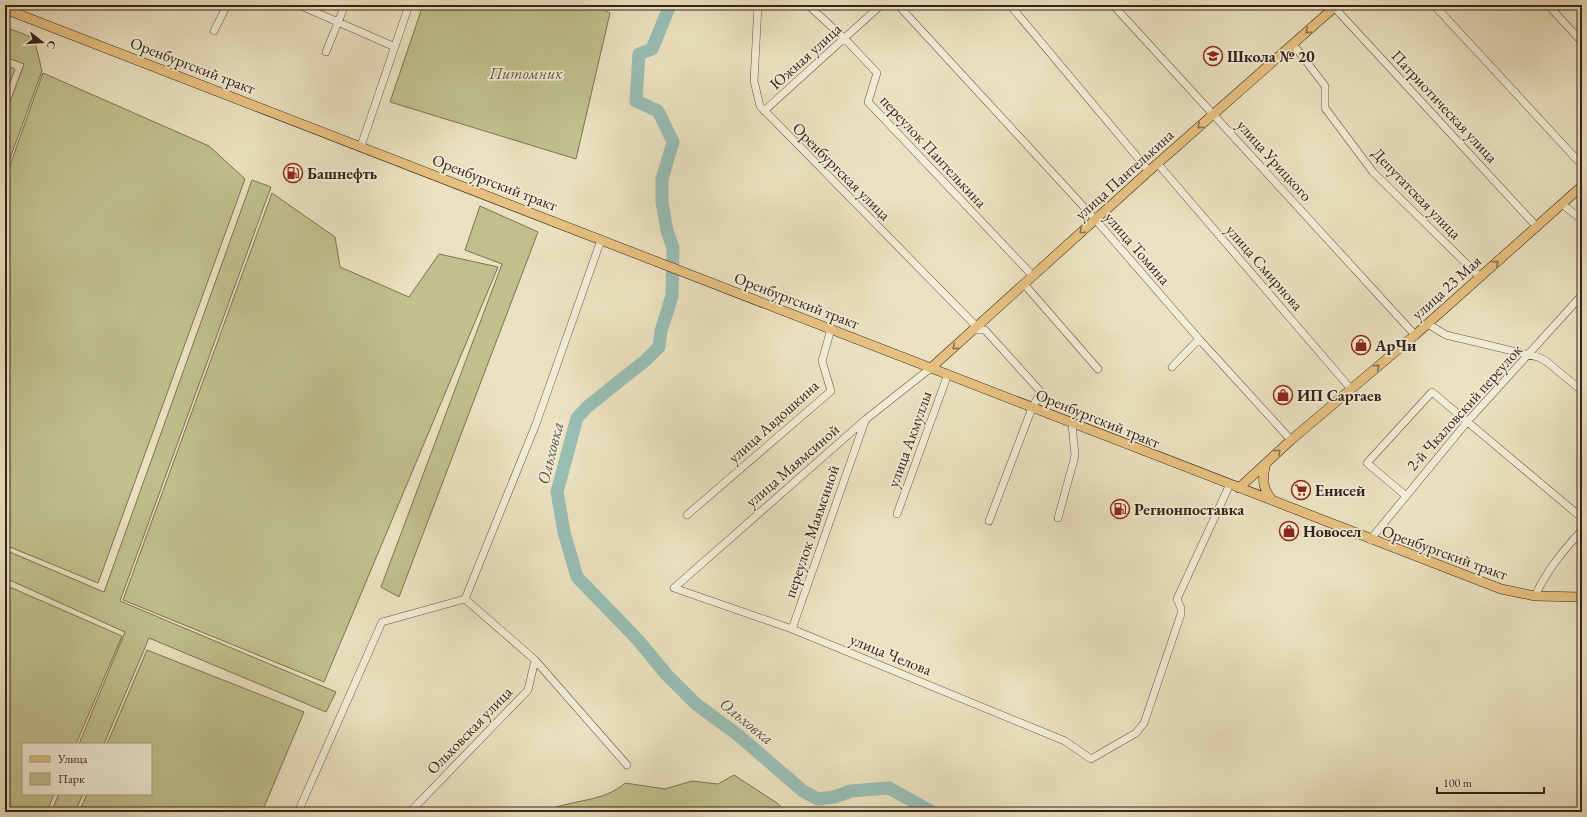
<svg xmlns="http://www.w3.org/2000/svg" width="1587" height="817" viewBox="0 0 1587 817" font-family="'EB Garamond',serif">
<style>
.green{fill:#c0c08d;stroke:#7b7154}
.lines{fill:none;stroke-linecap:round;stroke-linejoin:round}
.river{stroke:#98bdb3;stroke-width:13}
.minor-casing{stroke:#635244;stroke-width:8}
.major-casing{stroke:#36221a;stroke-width:10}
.minor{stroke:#f2ecd6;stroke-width:7}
.major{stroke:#e6c080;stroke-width:9}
.oneway{stroke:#8e714d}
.labels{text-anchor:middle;stroke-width:3.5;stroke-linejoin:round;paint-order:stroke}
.street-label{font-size:16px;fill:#36221a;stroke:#f2ecd6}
.poi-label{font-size:16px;font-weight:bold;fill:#36221a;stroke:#f2ecd6;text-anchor:start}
.park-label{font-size:16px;font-style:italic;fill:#5f513c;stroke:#f2ecd6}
.water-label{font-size:17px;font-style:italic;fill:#535048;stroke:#f2ecd6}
</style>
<rect width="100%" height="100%" fill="#ebe1c0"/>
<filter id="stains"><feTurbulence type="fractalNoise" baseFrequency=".005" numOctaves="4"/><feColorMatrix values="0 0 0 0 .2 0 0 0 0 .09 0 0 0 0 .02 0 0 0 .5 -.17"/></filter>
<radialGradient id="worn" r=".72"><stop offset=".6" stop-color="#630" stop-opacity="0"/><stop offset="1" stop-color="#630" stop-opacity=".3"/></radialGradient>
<path class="green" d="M423,5H594L610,13L576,159L390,102Z
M5,27L34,38L42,71L5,172V115L24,64L5,57Z
M5,65L15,69L5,97Z
M43,73L209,146L245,179L98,583L5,545V179Z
M252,180L271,187L120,601L336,692L326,712L149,638L104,744H79L125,632L5,578V550L104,592Z
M272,193L335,237L340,267L409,297L439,254L498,267L324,682L123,600Z
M480,206L538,232L399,597L381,587L502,264L465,250Z
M5,585L122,636L76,744H23V794H54L47,812H5Z
M147,650L304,712L262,812H79L87,794H151V744H107Z
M734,775L777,803L785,811L544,812C570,799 603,803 625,783L665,789L692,781L718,784Z
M59,794H83L75,812H51Z"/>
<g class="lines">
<path class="river" d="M670,5L652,49L639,54L636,101L658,111L673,142L662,179V202L667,231L673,248L672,296L661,331L659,347L646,360L587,407L577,418L557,492L564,532L577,577L638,640L666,674L696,704L738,735L803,791L818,799L834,797L851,791L889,788L932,812"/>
<g class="minor-casing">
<path id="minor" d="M299,5L395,47
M758,5L754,81L760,106L977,327
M808,5L845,39L877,73L868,102L1033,276
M898,5L1095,219L1199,339L1291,440
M1010,5L1149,171
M1113,5L1415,335
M1332,5L1537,227
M1434,5L1582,165
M1548,5L1582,42
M214,31L227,5
M1293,44L1325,86V108L1373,172L1480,277
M326,52L345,5
M764,111L881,5
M361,146L409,5
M1158,164L1351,389
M1562,204L1582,220
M1024,284L1098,369
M1428,324L1446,335L1538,357L1546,361L1582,391
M972,330H985L1041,392L1032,408L989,521
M932,367L865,420L674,588L792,629L1065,741L1091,759L1136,733L1144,723L1181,614V608L1177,599L1230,484
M1172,367L1199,339
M1405,495L1367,463L1432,392L1582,518
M897,514L948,374
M687,515L831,391L822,361L831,329
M1058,518L1075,456L1072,424
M1370,540L1467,422L1582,295
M1535,596C1547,570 1563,551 1582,530
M465,599L536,424L601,240
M465,599L535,660L627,765
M792,629L865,421
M298,812L382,622L465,599
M410,812L528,690L535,660"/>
</g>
<g class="major-casing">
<path id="major" d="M5,9L1501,589L1535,596L1582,597
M932,367L1149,171L1337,5
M1266,463C1262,479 1262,488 1272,500
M1239,488L1291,440L1415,335L1582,186"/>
</g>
<use href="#minor" class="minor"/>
<use href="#major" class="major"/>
</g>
<defs><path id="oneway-chevron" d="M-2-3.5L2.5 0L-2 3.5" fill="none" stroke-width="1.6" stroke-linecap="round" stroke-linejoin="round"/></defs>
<g class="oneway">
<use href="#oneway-chevron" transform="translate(1308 31) rotate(139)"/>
<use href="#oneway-chevron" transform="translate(1200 126) rotate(138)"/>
<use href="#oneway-chevron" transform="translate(1082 231) rotate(137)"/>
<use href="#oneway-chevron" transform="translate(1496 263) rotate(-42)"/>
<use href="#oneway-chevron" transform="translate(955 347) rotate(138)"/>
<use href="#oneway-chevron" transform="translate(1377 367) rotate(-40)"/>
<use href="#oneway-chevron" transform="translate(1278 452) rotate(-43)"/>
</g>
<defs>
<g id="school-ring" transform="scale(1)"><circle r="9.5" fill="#f2ecd6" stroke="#8f2418" stroke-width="1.5"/><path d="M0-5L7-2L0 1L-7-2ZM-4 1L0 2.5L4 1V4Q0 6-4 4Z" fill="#8f2418"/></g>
<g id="fuel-ring" transform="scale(1)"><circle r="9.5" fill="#f2ecd6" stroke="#8f2418" stroke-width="1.5"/><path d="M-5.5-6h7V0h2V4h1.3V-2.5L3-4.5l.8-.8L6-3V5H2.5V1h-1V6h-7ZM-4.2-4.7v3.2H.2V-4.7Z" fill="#8f2418"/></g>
<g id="shop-ring" transform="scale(1)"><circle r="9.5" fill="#f2ecd6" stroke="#8f2418" stroke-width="1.5"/><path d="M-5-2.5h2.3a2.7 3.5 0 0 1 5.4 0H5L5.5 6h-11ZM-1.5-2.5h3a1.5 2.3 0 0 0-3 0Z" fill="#8f2418"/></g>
<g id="supermarket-ring" transform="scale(1)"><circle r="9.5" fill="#f2ecd6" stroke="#8f2418" stroke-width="1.5"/><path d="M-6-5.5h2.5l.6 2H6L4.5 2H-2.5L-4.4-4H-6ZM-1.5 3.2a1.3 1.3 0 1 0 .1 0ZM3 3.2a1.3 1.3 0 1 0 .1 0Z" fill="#8f2418"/></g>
</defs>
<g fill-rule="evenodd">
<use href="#school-ring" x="1213" y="56"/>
<use href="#fuel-ring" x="293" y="173"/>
<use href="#shop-ring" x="1361" y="345"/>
<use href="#shop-ring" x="1283" y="395"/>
<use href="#supermarket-ring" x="1301" y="490"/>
<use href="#fuel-ring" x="1120" y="509"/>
<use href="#shop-ring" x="1289" y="531"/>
</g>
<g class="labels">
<g class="street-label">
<text transform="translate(805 56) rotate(-42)" y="6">Южная улица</text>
<text transform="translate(193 65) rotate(21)" y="6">Оренбургский тракт</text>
<text transform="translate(1445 106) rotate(47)" y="6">Патриотическая улица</text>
<text transform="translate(934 151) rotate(47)" y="6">переулок Пантелькина</text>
<text transform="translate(1275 160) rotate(48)" y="6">улица Урицкого</text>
<text transform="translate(842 171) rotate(45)" y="6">Оренбургская улица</text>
<text transform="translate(1124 174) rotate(-42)" y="6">улица Пантелькина</text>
<text transform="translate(495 182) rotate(21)" y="6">Оренбургский тракт</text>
<text transform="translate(1417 193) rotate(46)" y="6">Депутатская улица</text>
<text transform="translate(1138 248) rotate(49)" y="6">улица Томина</text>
<text transform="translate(1265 267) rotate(49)" y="6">улица Смирнова</text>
<text transform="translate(1446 287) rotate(-42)" y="6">улица 23 Мая</text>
<text transform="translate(797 300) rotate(21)" y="6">Оренбургский тракт</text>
<text transform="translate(1464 407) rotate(-48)" y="6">2-й Чкаловский переулок</text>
<text transform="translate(1098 418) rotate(22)" y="6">Оренбургский тракт</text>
<text transform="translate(773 421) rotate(-42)" y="6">улица Авдошкина</text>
<text transform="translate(909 439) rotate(-70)" y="6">улица Акмуллы</text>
<text transform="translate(792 465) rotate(-41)" y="6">улица Маямсиной</text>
<text transform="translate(811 531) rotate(-71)" y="6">переулок Маямсиной</text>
<text transform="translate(1445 552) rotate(20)" y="6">Оренбургский тракт</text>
<text transform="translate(891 654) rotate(22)" y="6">улица Челова</text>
<text transform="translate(469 730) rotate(-46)" y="6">Ольховская улица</text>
</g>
<g class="poi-label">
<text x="1227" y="62">Школа № 20</text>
<text x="307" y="179">Башнефть</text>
<text x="1375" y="351">АрЧи</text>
<text x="1297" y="401">ИП Саргаев</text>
<text x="1315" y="496">Енисей</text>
<text x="1134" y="515">Регионпоставка</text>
<text x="1303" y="537">Новосел</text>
</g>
<g class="park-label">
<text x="526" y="79">Питомник</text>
</g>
<g class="water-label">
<text transform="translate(550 453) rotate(-76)" y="6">Ольховка</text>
<text transform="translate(747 721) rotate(39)" y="6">Ольховка</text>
</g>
</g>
<rect width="1587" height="817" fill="none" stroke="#ebe1c0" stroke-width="20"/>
<rect x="6" y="6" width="1575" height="805" fill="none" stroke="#36221a" stroke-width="2"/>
<rect x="10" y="10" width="1567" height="797" fill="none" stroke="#36221a"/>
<rect x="22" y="743" width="130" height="52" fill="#f2ecd6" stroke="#a79b8b"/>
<rect x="30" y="756" width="20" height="6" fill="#e6c080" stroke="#a79b8b"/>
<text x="58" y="763" font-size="12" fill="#36221a">Улица</text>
<rect x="30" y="773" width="20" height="12" fill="#c0c08d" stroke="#a79b8b"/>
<text x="58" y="783" font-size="12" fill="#36221a">Парк</text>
<g transform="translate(42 42) rotate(107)" stroke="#f2ecd6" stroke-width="3" paint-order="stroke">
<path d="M0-3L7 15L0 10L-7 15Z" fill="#36221a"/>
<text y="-6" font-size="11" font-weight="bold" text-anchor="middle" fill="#36221a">С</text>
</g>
<path d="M1437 787v6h107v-6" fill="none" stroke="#36221a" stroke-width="2"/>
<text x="1443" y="787" font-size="12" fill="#36221a" stroke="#f2ecd6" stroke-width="3" paint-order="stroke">100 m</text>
<rect width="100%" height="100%" filter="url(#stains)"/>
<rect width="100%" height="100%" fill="url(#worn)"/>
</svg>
